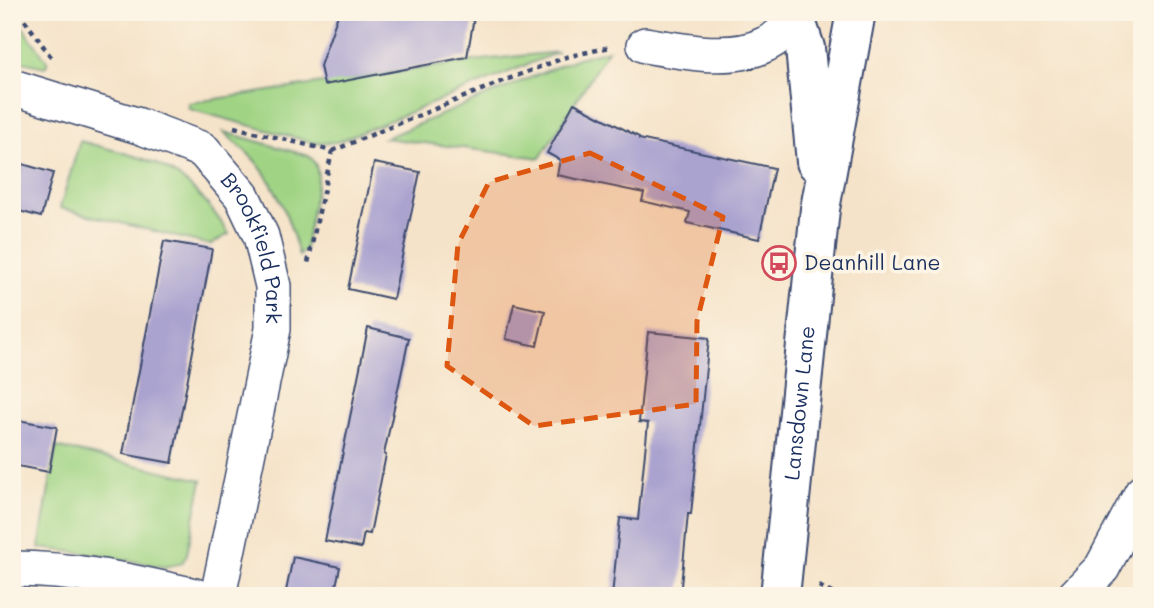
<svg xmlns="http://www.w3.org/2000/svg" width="1154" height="608" viewBox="0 0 1154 608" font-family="Mali,sans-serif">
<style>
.green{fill:#a0d484;stroke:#5e8271;stroke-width:2}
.building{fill:#aaa3cf}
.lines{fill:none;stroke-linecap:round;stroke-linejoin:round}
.minor-casing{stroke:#3c4a6e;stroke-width:38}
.tertiary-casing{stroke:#3c4a6e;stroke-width:42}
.path{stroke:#3c4a6e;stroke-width:4.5;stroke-dasharray:5 5;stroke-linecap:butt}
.minor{stroke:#fff;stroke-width:35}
.tertiary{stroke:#fff;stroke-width:38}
.marked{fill:#de5710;fill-opacity:0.2;stroke:#de5710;stroke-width:5;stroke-dasharray:14 9;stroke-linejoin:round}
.labels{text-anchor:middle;stroke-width:7;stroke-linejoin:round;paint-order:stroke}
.street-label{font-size:21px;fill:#1b2f5e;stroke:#fcf5e5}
.poi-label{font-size:21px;fill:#1b2f5e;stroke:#fcf5e5;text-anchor:start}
</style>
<rect width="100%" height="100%" fill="#fcf5e5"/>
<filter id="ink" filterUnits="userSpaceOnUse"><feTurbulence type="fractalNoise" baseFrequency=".0143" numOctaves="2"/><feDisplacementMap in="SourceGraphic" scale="14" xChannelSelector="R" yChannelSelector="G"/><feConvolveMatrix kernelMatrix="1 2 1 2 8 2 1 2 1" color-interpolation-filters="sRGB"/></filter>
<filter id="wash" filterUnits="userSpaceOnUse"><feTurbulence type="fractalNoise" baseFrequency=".00686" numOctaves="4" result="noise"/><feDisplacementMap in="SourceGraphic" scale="28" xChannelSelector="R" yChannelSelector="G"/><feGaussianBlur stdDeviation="1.57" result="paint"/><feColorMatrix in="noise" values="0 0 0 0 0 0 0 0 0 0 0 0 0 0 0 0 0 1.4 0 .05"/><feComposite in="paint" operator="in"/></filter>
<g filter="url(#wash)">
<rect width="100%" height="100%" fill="#f5e3c9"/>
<path class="green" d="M12,12L47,61V65L44,67L12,59Z
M608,50L540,158L385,138L578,58Z
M558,52L337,142L315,143L189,109L188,103L473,61Z
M224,132L309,156C316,162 317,167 318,177L305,249L299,256C290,222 279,189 256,162C247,151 234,142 224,132Z
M80,141C101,147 123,152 144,159C181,171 209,202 229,234L210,245L60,208Z
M56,447L202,480L187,554L182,563L164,567L100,555L39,548Z"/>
<g id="blocks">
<path class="building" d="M339,12H475L467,57L324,85L320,66Z
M574,103L639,137V139L774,168L759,239L687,223L690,212L642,201L644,193L557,175L560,160L547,153Z
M12,161L53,173L41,217L12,209Z
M374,163L420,172L393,299L348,289Z
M164,241L212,249L172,463L123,454Z
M514,304L545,311L537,346L506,339Z
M368,328L409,338L384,454L386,455L370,534L364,533L361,548L325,541Z
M648,332L709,338L691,514H688L680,596H612L620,518L638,520L648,423L639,422Z
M12,419L57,427L49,472L12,465Z
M293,557L340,567L334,596H285Z"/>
</g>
</g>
<g filter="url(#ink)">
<use href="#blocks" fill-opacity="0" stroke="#3c4a6e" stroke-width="2"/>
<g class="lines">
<g class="minor-casing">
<g id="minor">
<path d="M645,45C680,51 733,62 766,44C777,39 787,29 798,22"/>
<path id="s1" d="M12,87L139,126L203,150L242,196L261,236L273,286V329L218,596"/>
<path d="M12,569C75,569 133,582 195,596"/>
<path d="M1075,596L1102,568L1142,493"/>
</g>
</g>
<g class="tertiary-casing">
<g id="tertiary">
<path d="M793,12L805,48L816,162"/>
<path id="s2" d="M780,596L820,209L856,12"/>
</g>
</g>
<path class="path" d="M19,12L51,57
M234,127L332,151L308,263
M332,151L503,81L566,57L610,47
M819,586L837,596"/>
<use href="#minor" class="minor"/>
<use href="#tertiary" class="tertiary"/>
</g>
</g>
<path class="marked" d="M590,153L723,217L697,321L696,404L534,426L447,366L458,244L489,182Z"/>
<defs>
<g id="bus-ring" transform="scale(1.75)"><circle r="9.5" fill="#fcf5e5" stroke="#d1495b" stroke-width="1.5"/><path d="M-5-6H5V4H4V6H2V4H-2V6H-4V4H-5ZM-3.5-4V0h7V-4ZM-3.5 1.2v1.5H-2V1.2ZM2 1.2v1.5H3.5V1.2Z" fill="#d1495b"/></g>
</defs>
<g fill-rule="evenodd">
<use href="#bus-ring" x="779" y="263"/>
</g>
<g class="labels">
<g class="street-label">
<text dy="7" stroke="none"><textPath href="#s1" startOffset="315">Brookfield Park</textPath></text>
<text dy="7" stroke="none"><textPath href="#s2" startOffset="194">Lansdown Lane</textPath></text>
</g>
<g class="poi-label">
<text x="804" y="270">Deanhill Lane</text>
</g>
</g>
<rect width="1154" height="608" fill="none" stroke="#fcf5e5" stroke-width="42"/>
</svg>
